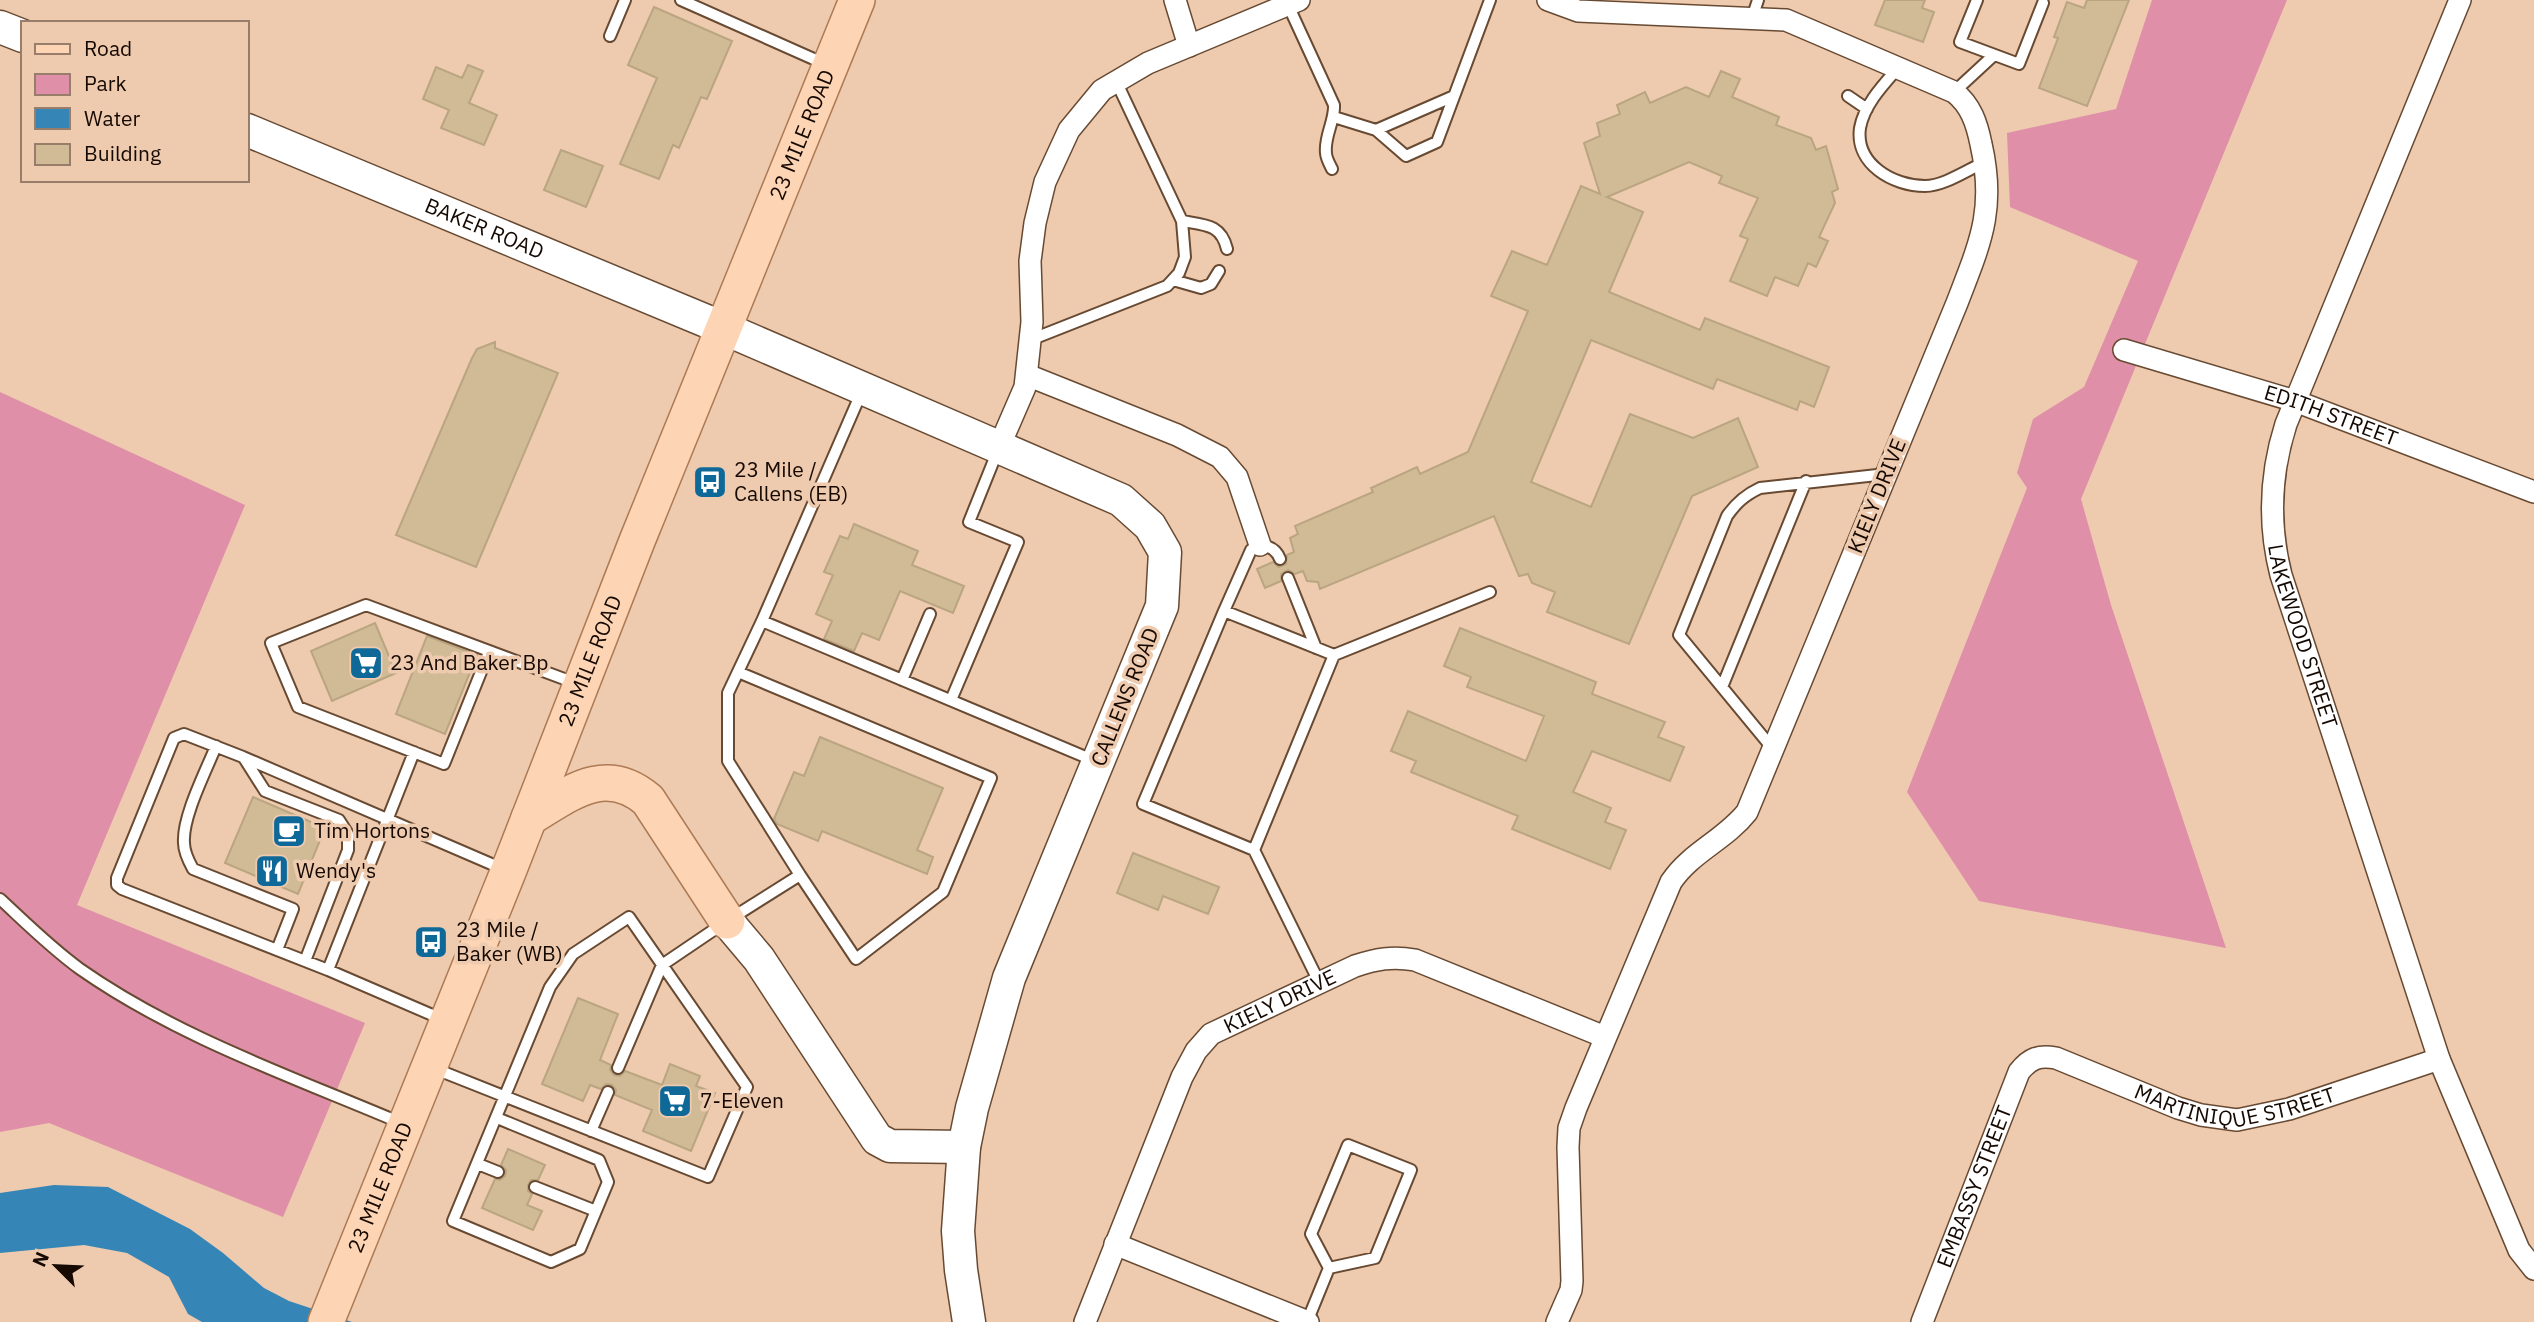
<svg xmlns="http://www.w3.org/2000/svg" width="2534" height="1322" viewBox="0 0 2534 1322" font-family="'IBM Plex Sans',sans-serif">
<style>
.green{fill:#df8fa8}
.water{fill:#3586b7}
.building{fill:#d1bb97;stroke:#baa581;stroke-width:2}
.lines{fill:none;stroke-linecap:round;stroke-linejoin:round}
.lane-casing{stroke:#684a32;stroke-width:14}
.street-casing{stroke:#684a32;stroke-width:24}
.secondary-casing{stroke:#684a32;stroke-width:35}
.primary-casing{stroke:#ac7b55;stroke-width:38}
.lane{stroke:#fff;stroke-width:10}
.street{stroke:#fff;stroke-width:21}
.secondary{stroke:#fff;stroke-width:32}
.primary{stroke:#fed5b4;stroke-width:35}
.labels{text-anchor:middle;stroke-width:7;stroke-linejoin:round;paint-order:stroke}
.street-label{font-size:21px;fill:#150902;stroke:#eecaaf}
.poi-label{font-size:21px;fill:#150902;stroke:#eecaaf;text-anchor:start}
</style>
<rect width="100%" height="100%" fill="#eecaaf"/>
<path class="green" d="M2152,0H2287L2081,499L2111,605L2226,948L1979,901L1907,792L2027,488L2017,473L2033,419L2084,387L2138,261L2010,207L2007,133L2116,109Z
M0,392L245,505L77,905L365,1023L283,1217L49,1123L0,1132Z"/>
<path class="water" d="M54,1185L108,1187L190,1229L223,1253L264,1288L289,1301L352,1322H202L188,1314L169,1277L127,1253L84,1245L0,1253V1193Z"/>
<path class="building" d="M1885,0H1925L1922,8L1934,12L1923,42L1875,25Z
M2087,0H2129L2087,106L2039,88L2058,38L2054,37L2067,2L2084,8Z
M654,7L732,41L707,99L701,97L679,148L673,145L659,179L620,164L657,78L628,65Z
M468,65L483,71L469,103L497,115L484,145L441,128L449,110L423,99L436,67L462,78Z
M1721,71L1740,79L1732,97L1779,117L1776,125L1811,138L1816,150L1826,146L1838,189L1832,192L1835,203L1819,237L1828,241L1816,267L1808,263L1798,286L1775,277L1767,296L1730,281L1748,239L1740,236L1758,198L1719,183L1722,176L1689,162L1607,197L1643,212L1609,292L1700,330L1705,318L1829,367L1814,407L1800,401L1797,410L1717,379L1713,389L1591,340L1531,482L1591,507L1630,414L1693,438L1738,418L1758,467L1692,496L1629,644L1547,612L1555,592L1532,583L1528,574L1519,576L1494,516L1320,589L1318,582L1307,581L1303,571L1295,574L1288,570L1281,574V581L1265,588L1257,569L1273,562L1279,567L1286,564L1287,555L1294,552L1290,538L1298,534L1295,526L1373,492L1371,488L1417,467L1420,474L1468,452L1528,311L1491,296L1512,251L1547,265L1581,186L1600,194L1584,143L1600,136L1597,123L1620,114L1617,105L1645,92L1650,103L1686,87L1709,97Z
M561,150L603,166L586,207L544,190Z
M495,342V348L558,373L476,567L396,535L472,358L477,349Z
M854,524L918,551L912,565L964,586L953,613L900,591L879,640L862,633L854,651L824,639L832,621L816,614L833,575L824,572L840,536L848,539Z
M375,623L396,673L332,701L311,651Z
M1460,628L1596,682L1592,694L1665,722L1658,737L1684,747L1670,781L1592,751L1573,792L1611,808L1605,822L1626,830L1610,869L1512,829L1518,816L1411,772L1416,761L1391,751L1408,711L1526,761L1544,716L1467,687L1471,677L1444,666Z
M427,636L477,655L445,734L396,714Z
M820,737L943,788L917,850L933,857L927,874L822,831L818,841L777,824L774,819L794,772L804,776Z
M253,797L325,828L298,894L225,863Z
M1133,853L1219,887L1208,914L1163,896L1158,910L1117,893Z
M578,998L618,1014L600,1060L611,1065L610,1070L614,1075L620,1076L625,1071L662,1085L670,1064L700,1076L696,1086L715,1093L691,1151L643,1131L652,1110L615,1095L616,1090L612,1085L606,1084L601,1089L590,1085L583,1101L542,1084Z
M508,1149L545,1165L538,1180H531L528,1185V1191L532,1194L527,1205L542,1211L533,1230L482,1208L495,1179L500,1180L505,1176L506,1170L501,1165Z"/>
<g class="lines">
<g class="lane-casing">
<path id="lane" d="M681,0L825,64
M1977,0L1960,42L2019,64L2043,3
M1288,5L1334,105C1335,121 1324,136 1326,153C1326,158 1330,165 1332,169
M1752,18L1758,0
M610,36L625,0
M1898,68C1883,85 1864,105 1860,128C1855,164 1893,186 1925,186C1944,186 1967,170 1985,162
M1954,92L1994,55
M1848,96L1867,109
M1334,117L1376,130L1406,156L1437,142L1490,0
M1376,130L1454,96
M1182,221C1205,225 1221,224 1227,249
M1173,280L1201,288L1211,284L1219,271
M1030,340L1167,286L1179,273L1185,257L1182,221L1116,81
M1288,578L1316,648
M1224,611L1251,550C1261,542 1275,546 1280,559
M762,621L1095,761
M489,652L444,764L298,707L271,643L366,605L575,683
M1334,655L1490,592
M738,672L991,778L943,892L856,959L800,875
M902,680L930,614
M1722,687L1806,481
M951,700L1018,542L969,522L998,450
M216,746C206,771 182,817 184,843C184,852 188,860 193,869L293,909L277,950
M1773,749L1679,635L1727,516C1736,503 1745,495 1760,488L1886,474
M244,758L265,791L339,820L348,834V850L305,961
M1254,850L1334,655L1224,611L1143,804L1254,850L1320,984
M0,899C26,923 51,948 80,969C177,1037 293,1077 401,1123
M328,970L414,752
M444,1020L328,970L122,889L117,885V878L174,738L184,734L243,757L503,869
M433,1068L708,1177L747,1087L629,917L573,954L550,987L453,1221L551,1262L580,1249L608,1182L599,1160L497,1118
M618,1068L662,965L727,921L800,875L728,761V693L762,621L862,391
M591,1131L608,1092
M478,1164L498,1172
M535,1187L596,1211
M1307,1322L1329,1268L1311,1234L1348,1145L1411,1170L1375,1258L1329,1268"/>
</g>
<g class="street-casing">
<g id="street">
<path d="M1175,0L1189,46"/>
<path d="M1548,0L1578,11L1786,20L1954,92C1971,105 1977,124 1981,144C1996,210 1980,243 1957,303L1747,812C1725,840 1691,852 1671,882L1576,1108L1569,1128L1568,1147L1572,1281L1571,1290L1557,1322"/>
<path id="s1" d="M2460,0L2286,424C2270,474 2268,524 2281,575L2439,1059L2519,1250L2534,1269"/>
<path id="s2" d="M2124,350L2295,401L2534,492"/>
<path d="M1027,375L1177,435L1220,457L1237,477L1260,545"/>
<path d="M999,447L1025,387L1032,322L1030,261L1035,223L1045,182L1069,130L1102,90L1148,63L1299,0"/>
<path d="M1115,1244L1308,1322"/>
<path id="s3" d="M1085,1322L1182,1077L1196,1051L1211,1034L1355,966C1376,959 1392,956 1415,960L1605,1037"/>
<path id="s4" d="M1922,1322L2019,1072C2030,1058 2039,1055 2056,1058L2178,1108L2201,1115L2237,1120L2289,1109L2439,1059"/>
</g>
</g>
<g class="secondary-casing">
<g id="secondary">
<path d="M0,27L23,36"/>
<path id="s5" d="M247,130L723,328L1121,500L1150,526L1165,552L1162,606L1009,978L972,1108L964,1147L958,1231L961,1270L969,1322"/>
<path d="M727,921L759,959L877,1139L890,1146L964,1147"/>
</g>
</g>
<g class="primary-casing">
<g id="primary">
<path d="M529,818C569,794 605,763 648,800L727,921"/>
<path id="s6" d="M326,1322L508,872L637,541L857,0"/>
</g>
</g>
<use href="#lane" class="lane"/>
<use href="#street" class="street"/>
<use href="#secondary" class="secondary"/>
<use href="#primary" class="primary"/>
</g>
<defs>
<g id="bus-square" transform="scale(1.75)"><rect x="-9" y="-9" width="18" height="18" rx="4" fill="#0e6999" stroke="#eecaaf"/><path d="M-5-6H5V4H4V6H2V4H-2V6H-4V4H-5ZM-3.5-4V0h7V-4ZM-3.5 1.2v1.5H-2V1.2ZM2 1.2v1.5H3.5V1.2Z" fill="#fff"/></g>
<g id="supermarket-square" transform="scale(1.75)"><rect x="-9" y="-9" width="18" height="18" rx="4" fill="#0e6999" stroke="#eecaaf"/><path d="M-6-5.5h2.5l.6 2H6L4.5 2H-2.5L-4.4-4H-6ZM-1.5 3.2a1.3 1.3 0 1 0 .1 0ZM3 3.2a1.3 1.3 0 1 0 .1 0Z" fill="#fff"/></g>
<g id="cafe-square" transform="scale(1.75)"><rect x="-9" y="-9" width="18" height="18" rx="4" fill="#0e6999" stroke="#eecaaf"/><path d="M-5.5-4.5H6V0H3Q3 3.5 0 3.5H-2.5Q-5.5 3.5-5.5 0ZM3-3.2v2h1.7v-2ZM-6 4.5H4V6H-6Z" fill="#fff"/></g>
<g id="restaurant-square" transform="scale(1.75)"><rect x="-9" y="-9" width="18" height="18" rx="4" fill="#0e6999" stroke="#eecaaf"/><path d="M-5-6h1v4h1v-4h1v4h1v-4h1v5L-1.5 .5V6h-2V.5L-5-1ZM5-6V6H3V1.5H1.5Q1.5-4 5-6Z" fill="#fff"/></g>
</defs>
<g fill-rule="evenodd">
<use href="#bus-square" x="710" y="482"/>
<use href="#supermarket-square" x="366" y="663"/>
<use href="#cafe-square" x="289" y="831"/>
<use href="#restaurant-square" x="272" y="871"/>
<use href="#bus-square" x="431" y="942"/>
<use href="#supermarket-square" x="675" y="1101"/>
</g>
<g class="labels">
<g class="street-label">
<text dy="7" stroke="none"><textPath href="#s6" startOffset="1279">23 MILE ROAD</textPath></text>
<text dy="7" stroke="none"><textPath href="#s5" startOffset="257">BAKER ROAD</textPath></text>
<text dy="7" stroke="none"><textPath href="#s2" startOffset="217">EDITH STREET</textPath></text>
<text transform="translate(1877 496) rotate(-68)" y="7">KIELY DRIVE</text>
<text dy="7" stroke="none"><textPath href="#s1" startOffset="676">LAKEWOOD STREET</textPath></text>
<text dy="7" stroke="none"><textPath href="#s6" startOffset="712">23 MILE ROAD</textPath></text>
<text transform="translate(1125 697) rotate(-68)" y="7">CALLENS ROAD</text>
<text dy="7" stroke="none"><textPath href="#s3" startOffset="392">KIELY DRIVE</textPath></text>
<text dy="7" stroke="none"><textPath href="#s4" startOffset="500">MARTINIQUE STREET</textPath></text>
<text dy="7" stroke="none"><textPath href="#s4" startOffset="145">EMBASSY STREET</textPath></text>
<text dy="7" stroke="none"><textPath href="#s6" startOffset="145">23 MILE ROAD</textPath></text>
</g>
<g class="poi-label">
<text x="734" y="477">23 Mile /<tspan x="734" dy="24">Callens (EB)</tspan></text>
<text x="390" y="670">23 And Baker Bp</text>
<text x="314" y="838">Tim Hortons</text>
<text x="296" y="878">Wendy's</text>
<text x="456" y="937">23 Mile /<tspan x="456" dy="24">Baker (WB)</tspan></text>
<text x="700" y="1108">7-Eleven</text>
</g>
</g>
<rect x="21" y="21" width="228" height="161" fill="#eecaaf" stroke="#977d6a" stroke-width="2"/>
<rect x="35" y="44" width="35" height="10" fill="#fed5b4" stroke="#977d6a" stroke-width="2"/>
<text x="84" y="56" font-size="21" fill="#150902">Road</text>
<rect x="35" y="74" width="35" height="21" fill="#df8fa8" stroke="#977d6a" stroke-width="2"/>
<text x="84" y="91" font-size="21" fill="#150902">Park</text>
<rect x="35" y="108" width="35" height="21" fill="#3586b7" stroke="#977d6a" stroke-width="2"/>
<text x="84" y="126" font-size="21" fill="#150902">Water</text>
<rect x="35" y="144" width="35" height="21" fill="#d1bb97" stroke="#977d6a" stroke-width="2"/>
<text x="84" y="161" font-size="21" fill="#150902">Building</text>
<g transform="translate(56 1266) rotate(294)" stroke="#eecaaf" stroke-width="5" paint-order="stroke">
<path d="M0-5L12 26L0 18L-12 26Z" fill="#150902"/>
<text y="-10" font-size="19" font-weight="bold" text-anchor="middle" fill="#150902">N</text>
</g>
</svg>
